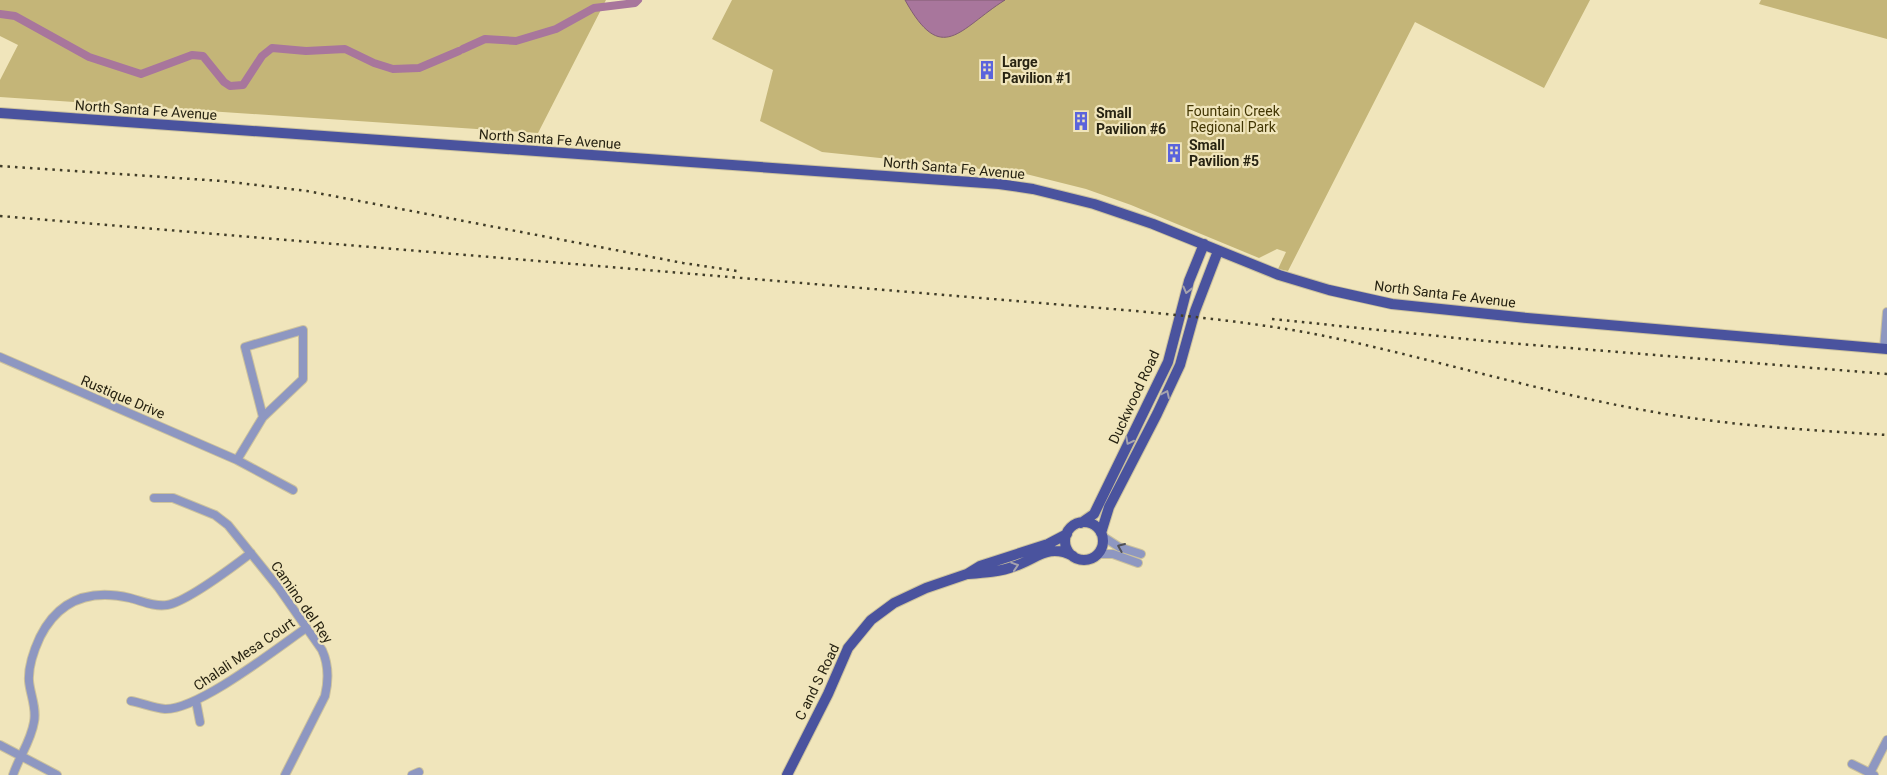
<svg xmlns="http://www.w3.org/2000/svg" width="1887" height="775" viewBox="0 0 1887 775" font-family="Roboto,sans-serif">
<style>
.green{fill:#c4b578}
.water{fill:#a8769c;stroke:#815d73}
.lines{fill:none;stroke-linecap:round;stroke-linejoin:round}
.canal{stroke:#a8769c;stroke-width:8}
.minor-casing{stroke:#ccc29d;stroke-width:10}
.major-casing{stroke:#ccc29d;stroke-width:12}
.minor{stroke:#8e97c1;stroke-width:8}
.major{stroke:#4a539e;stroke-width:10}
.rail{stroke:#413d28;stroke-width:2.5;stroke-dasharray:2.5 5;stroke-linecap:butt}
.oneway{stroke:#a5a3ae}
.oneway2{stroke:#505158}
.labels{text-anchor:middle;stroke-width:4.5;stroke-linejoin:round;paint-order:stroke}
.poi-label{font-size:14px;font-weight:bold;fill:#272312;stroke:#f0e5bb;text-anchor:start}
.street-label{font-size:14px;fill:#272312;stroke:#f0e5bb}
.park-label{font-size:14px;fill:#423603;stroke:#f0e5bb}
</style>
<rect width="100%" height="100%" fill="#f0e5bb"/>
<path class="green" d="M0,0H606L538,133L0,97V80L18,45L0,36Z
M732,0H1590L1544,88L1415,22L1288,271L1278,269L1286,252L1277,249L1259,258L1131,205L1086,189L1014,171L1013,174L967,167L822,152L760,121L773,70L712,39Z
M1761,0H1887V39L1759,4Z"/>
<path class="water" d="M905,0H1005C959,29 942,67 905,0Z"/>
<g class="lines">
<path class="canal" d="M0,14L15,16L89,57L141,74L192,55L203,56L224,82L230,86L243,85L262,56L272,48L306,51L345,49L374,63L393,69L419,68L459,51
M463,49L485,39L516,41L556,29L594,8L635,3L638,0"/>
<g class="minor-casing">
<path id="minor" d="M1884,348L1887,312
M0,357L237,460L293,490
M237,460L263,417L245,347L303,330V379L263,417
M154,498H173L215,515L228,525L278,587L322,650C329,665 329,679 325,696L285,775
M1102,536L1119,547L1141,554
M1097,554H1113L1138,563
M131,701C142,703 154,708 165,709C198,710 276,649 306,628
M196,701L200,722
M0,745L57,775
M1852,764L1874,775
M13,775C19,757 31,741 34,722C37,708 30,694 29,681C28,666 34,650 40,637C59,599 91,589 130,598C142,601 154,607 167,605C186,602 234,566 251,553
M412,775L419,772
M1869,775L1887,740"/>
</g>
<g class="major-casing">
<path id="major" d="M0,113L999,184L1033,189L1094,204L1153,224L1279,275L1329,290L1392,304L1527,318L1887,349
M1065 541a19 19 0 1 1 38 0a19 19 0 1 1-38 0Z
M1081,523L1094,514L1168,362L1189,281L1204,244
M1101,533L1109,507L1157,414L1180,365L1195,311L1218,251
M968,574C984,573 1000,572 1015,566C1037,559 1048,543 1073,556
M787,775L828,694L848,648L871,620L894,603L926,588L967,574L980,566L1048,544L1067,534"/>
</g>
<use href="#minor" class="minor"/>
<use href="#major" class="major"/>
<path class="rail" d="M0,166L222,181L307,191L683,263L737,271
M0,216L1136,311C1207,318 1278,325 1348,341C1450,364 1551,394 1654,412C1732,426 1809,430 1887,435
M1272,319L1496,342L1887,374"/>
</g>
<defs><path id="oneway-chevron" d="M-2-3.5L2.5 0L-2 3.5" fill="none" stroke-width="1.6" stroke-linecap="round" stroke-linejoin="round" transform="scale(1.25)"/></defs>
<g class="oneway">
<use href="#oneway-chevron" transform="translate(1187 290) rotate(104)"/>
<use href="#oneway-chevron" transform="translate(1166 394) rotate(-65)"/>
<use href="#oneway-chevron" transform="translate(1129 441) rotate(117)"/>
<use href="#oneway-chevron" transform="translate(1015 566) rotate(-18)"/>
</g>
<use class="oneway2" href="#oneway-chevron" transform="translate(1121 547) rotate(-157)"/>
<defs>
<g id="building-bare" transform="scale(1.5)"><path d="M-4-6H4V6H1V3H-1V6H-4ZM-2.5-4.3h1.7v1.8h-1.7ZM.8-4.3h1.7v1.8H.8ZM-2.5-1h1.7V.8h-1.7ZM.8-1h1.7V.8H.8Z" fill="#5b64dc" stroke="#f0e5bb" stroke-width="2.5" paint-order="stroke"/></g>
</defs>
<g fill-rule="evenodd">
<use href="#building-bare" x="987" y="70"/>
<use href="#building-bare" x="1081" y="121"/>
<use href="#building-bare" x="1174" y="153"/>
</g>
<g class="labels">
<g class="poi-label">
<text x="1002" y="67">Large<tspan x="1002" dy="16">Pavilion #1</tspan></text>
<text x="1096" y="118">Small<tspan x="1096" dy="16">Pavilion #6</tspan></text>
<text x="1189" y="150">Small<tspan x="1189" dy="16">Pavilion #5</tspan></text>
</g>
<g class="street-label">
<text transform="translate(146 110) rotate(4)" y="5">North Santa Fe Avenue</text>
<text transform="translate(550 139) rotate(4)" y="5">North Santa Fe Avenue</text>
<text transform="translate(954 168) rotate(5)" y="5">North Santa Fe Avenue</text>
<text transform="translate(1445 294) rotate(7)" y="5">North Santa Fe Avenue</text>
<text transform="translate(123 397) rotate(23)" y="5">Rustique Drive</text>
<text transform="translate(1134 397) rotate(-65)" y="5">Duckwood Road</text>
<text transform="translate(302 602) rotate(55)" y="5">Camino del Rey</text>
<text transform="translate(244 654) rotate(-34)" y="5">Chalali Mesa Court</text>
<text transform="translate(817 682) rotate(-64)" y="5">C and S Road</text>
</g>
<g class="park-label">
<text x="1233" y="116">Fountain Creek<tspan x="1233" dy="16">Regional Park</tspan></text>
</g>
</g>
</svg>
